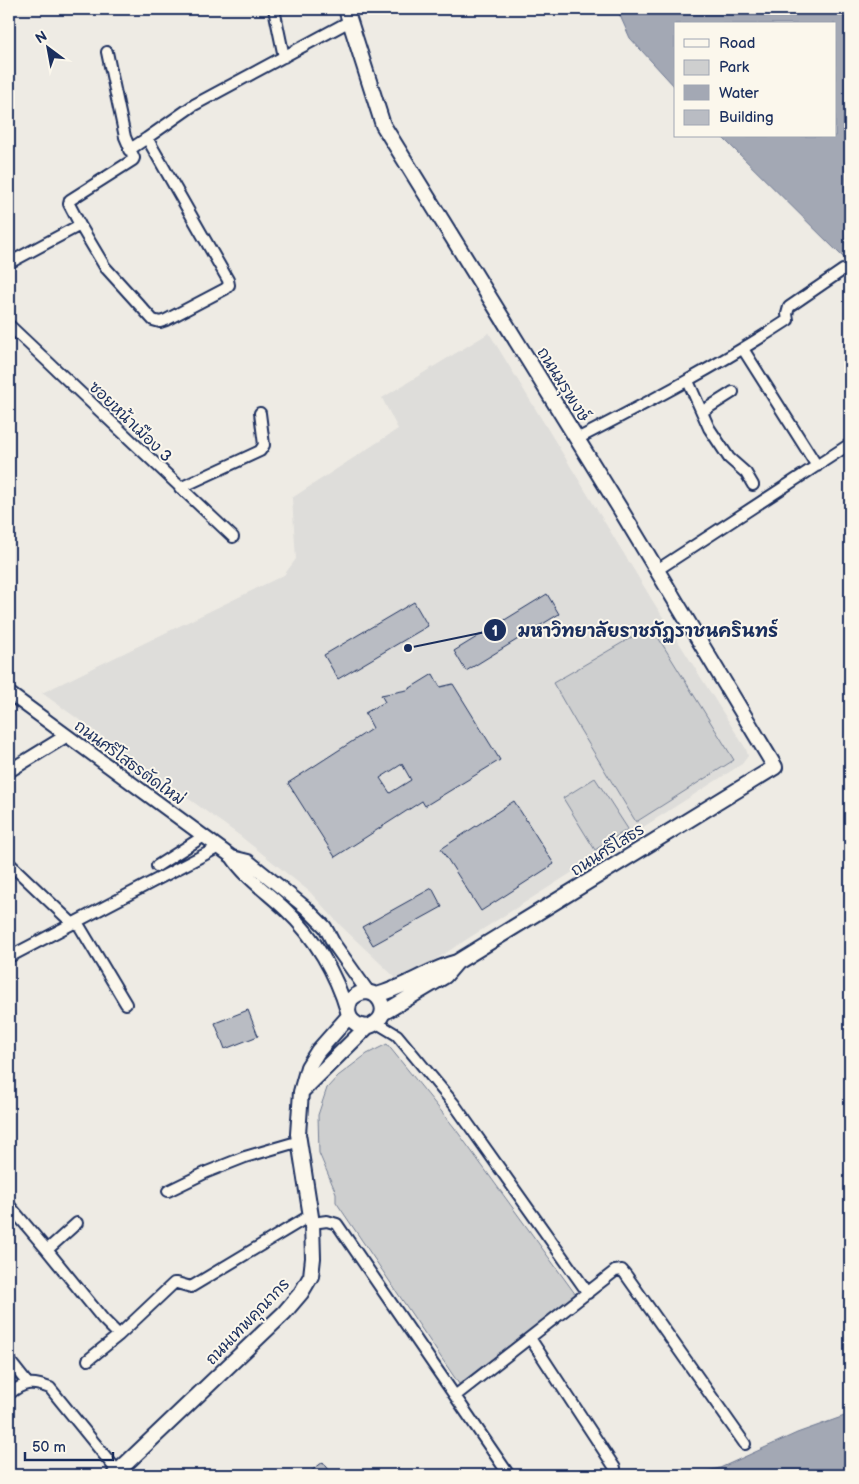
<svg xmlns="http://www.w3.org/2000/svg" width="859" height="1484" viewBox="0 0 859 1484" font-family="'Balsamiq Sans','Playpen Sans Thai',sans-serif">
<style>
.built{fill:#deddda}
.green{fill:#cecfcf;stroke:#747f96}
.water{fill:#a3a8b4;stroke:#6d7892}
.building{fill:#b9bcc3;stroke:#1b2f5e;fill-rule:evenodd}
.lines{fill:none;stroke-linecap:round;stroke-linejoin:round}
.minor-casing{stroke:#1b2f5e;stroke-width:14}
.tertiary-casing{stroke:#1b2f5e;stroke-width:16}
.secondary-casing{stroke:#1b2f5e;stroke-width:18}
.minor{stroke:#fbf7ec;stroke-width:10}
.tertiary{stroke:#fbf7ec;stroke-width:12}
.secondary{stroke:#fbf7ec;stroke-width:14}
.labels{text-anchor:middle;stroke-width:4;stroke-linejoin:round;paint-order:stroke}
.street-label{font-size:16px;fill:#1b2f5e;stroke:#fbf7ec}
.leader{fill:none;stroke:#1b2f5e;stroke-width:2}
.callout-dot{fill:#1b2f5e;stroke:#fbf7ec;stroke-width:2}
.mark-label{font-size:15px;text-anchor:middle;font-weight:bold;fill:#fff}
.callout-label{font-size:18px;text-anchor:middle;font-weight:bold;fill:#1b2f5e;stroke:#fbf7ec;stroke-width:4;stroke-linejoin:round;paint-order:stroke}
</style>
<rect width="100%" height="100%" fill="#eeebe4"/>
<filter id="ink" filterUnits="userSpaceOnUse"><feTurbulence type="fractalNoise" baseFrequency=".02" numOctaves="2"/><feDisplacementMap in="SourceGraphic" scale="10" xChannelSelector="R" yChannelSelector="G"/><feConvolveMatrix kernelMatrix="1 2 1 2 8 2 1 2 1" color-interpolation-filters="sRGB"/></filter>
<g filter="url(#ink)">
<path class="built" d="M489,333L654,603L746,749L748,756L742,764L400,982L341,926L310,892L239,835L42,693L284,575L296,559L292,498L398,429L382,398Z"/>
<path class="green" d="M651,626L734,760L636,822L576,723L553,683Z
M595,778L628,829L595,850L563,798Z
M387,1044L454,1127L576,1295L459,1384L336,1202V1193L319,1153L318,1115L327,1088L338,1076L367,1054Z"/>
<path class="water" d="M617,9H850V264L721,136H835V24H675V87L630,38Z
M850,1414V1475H690L720,1468L797,1433Z"/>
<path class="building" d="M547,594L559,614L466,671L454,651Z
M414,602L428,626L338,679L324,655Z
M433,674L440,687L453,684L500,760L425,806L422,801L335,857L288,783L373,728L365,713L385,702L381,695L407,690ZM402,764L411,780L390,793L380,778Z
M514,801L554,864L481,911L441,849Z
M432,888L442,907L373,945L362,927Z
M248,1010L258,1036L225,1049L215,1023Z
M323,1462L333,1475H306Z"/>
<g class="lines">
<g class="minor-casing">
<path id="minor" d="M274,9L284,57
M129,150L147,138
M80,225L105,267L153,320L160,322L166,320L225,289L229,285L228,280L147,138L194,105L350,21
M9,263L80,225L69,204L70,200L133,160L134,158L125,137L107,52
M9,325L233,537
M743,349L817,466
M688,381L709,428L729,458L746,473L753,485
M703,411L733,392
M577,439C649,402 721,364 788,320L787,314L789,307L843,270
M180,488L260,451L264,445L260,413
M657,570L850,444
M9,863L73,924
M157,866L204,836
M77,922L126,1004
M9,957L219,847
M377,1023L397,1035L454,1104L588,1293
M168,1191L207,1172L245,1157L300,1141
M9,1205L47,1250L77,1223
M312,1223L327,1221L337,1224L455,1396L615,1271L622,1270L626,1275L745,1444
M47,1250L103,1319L119,1335L174,1283H177L191,1287L311,1215
M530,1338L615,1468
M9,1360L28,1384
M88,1360L119,1335
M9,1394C24,1382 32,1381 50,1388L118,1472
M455,1396L509,1475"/>
</g>
<g class="tertiary-casing">
<path id="tertiary" d="M9,693L232,857C246,878 267,892 286,910C315,937 336,974 347,1011
M9,771L66,736
M232,857L248,861L305,907L325,927L334,944L368,992"/>
</g>
<g class="secondary-casing">
<path id="secondary" d="M346,9L383,125L619,507L775,767L457,962C428,970 404,988 376,995
M383,1013L445,976L457,962
M302,1091L367,1027C399,1018 376,976 351,999C344,1013 350,1025 367,1027
M114,1475L284,1313L301,1293L311,1276L313,1258L312,1223L298,1134L301,1092L308,1067L318,1051L349,1016"/>
</g>
<use href="#minor" class="minor"/>
<use href="#tertiary" class="tertiary"/>
<use href="#secondary" class="secondary"/>
</g>
</g>
<g class="labels">
<g class="street-label">
<text transform="translate(564 384) rotate(58)" y="6">ถนนมรุพงษ์</text>
<text transform="translate(131 421) rotate(44)" y="6">ซอยหน้าเมือง 3</text>
<text transform="translate(130 762) rotate(36)" y="6">ถนนศรีโสธรตัดใหม่</text>
<text transform="translate(607 849) rotate(-32)" y="6">ถนนศรีโสธร</text>
<text transform="translate(247 1321) rotate(-46)" y="6">ถนนเทพคุณากร</text>
</g>
</g>
<path class="leader" d="M408 648L495 630"/>
<g class="callout-dot">
<circle cx="408" cy="648" r="5"/>
<circle cx="495" cy="630" r="12"/>
</g>
<g class="mark-label">
<text x="495" y="636">1</text>
</g>
<g class="callout-label">
<text x="648" y="637">มหาวิทยาลัยราชภัฏราชนครินทร์</text>
</g>
<rect width="859" height="1484" fill="none" stroke="#fbf7ec" stroke-width="30"/>
<rect x="15" y="15" width="829" height="1454" fill="none" stroke="#1b2f5e" stroke-width="2" filter="url(#ink)"/>
<rect x="674" y="22" width="162" height="115" fill="#fbf7ec" stroke="#a1a7b3"/>
<rect x="684" y="39" width="25" height="8" fill="#fbf7ec" stroke="#a1a7b3"/>
<text x="719" y="48" font-size="15" fill="#1b2f5e">Road</text>
<rect x="684" y="60" width="25" height="15" fill="#cecfcf" stroke="#a1a7b3"/>
<text x="719" y="72" font-size="15" fill="#1b2f5e">Park</text>
<rect x="684" y="85" width="25" height="15" fill="#a3a8b4" stroke="#a1a7b3"/>
<text x="719" y="98" font-size="15" fill="#1b2f5e">Water</text>
<rect x="684" y="110" width="25" height="15" fill="#b9bcc3" stroke="#a1a7b3"/>
<text x="719" y="122" font-size="15" fill="#1b2f5e">Building</text>
<g transform="translate(48 48) rotate(328)" stroke="#fbf7ec" stroke-width="4" paint-order="stroke">
<path d="M0-4L9 19L0 12L-9 19Z" fill="#1b2f5e"/>
<text y="-8" font-size="14" font-weight="bold" text-anchor="middle" fill="#1b2f5e">N</text>
</g>
<path d="M25 1452v8h88v-8" fill="none" stroke="#1b2f5e" stroke-width="2.5"/>
<text x="32" y="1452" font-size="15" fill="#1b2f5e" stroke="#fbf7ec" stroke-width="4" paint-order="stroke">50 m</text>
</svg>
